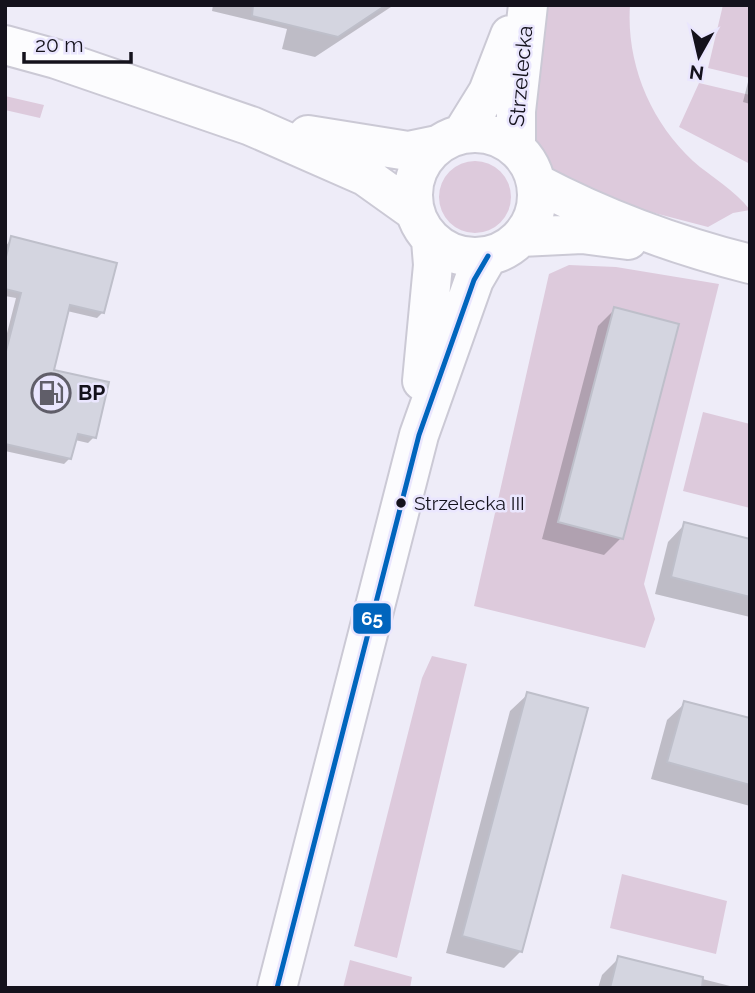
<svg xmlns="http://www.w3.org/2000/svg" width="755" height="993" viewBox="0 0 755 993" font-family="Raleway,sans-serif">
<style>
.green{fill:#ddcadc}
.shadow{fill:#0003}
.building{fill:#d4d5e0;stroke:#bebfca;stroke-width:2}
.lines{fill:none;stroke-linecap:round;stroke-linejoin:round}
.tertiary-casing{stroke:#cbc9d5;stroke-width:42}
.tertiary{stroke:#fcfcfe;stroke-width:38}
.bus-1-casing{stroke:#eae6fe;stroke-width:10}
.bus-1{stroke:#0065bd;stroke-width:5}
.bus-dot{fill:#14121c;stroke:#eae6fe;stroke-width:2.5}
.labels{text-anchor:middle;stroke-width:5;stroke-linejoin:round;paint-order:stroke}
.bus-label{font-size:19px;fill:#14121c;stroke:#eae6fe;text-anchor:start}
.street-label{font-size:21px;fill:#14121c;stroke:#eae6fe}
.poi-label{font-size:21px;font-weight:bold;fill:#14121c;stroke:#eae6fe;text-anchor:start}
.line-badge{stroke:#eae6fe;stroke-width:2.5}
.badge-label{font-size:19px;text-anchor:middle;font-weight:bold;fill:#fff}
</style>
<rect width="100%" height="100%" fill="#eeecf8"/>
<path class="green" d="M547,5H630C626,63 650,121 693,161C711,177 735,190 750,210L733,213L708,227L570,191L545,166L528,131Z
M723,5H750V78L708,68Z
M699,83L750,95V164L679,127Z
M5,96L44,105L40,118L5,110Z
M439 197a36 36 0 1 1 72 0a36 36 0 1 1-72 0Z
M569,265L616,267L719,284L644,584L655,619L645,648L474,606L549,274Z
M703,412L750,424V508L683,491Z
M432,656L467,664L397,958L354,946L422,678Z
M622,874L727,901L716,954L610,928Z
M350,960L412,977L410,988H343Z"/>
<path class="shadow" d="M213,5H394L315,57L282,49L287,29L212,11Z
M750,74V104L743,102Z
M12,238L102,313L97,318L67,311L52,371L94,437L88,443L75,440L70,458L64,464L5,451V341L16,298L5,296V247Z
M615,309L621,538L604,555L542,539L598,326Z
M685,524L750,540V617L655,594L668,542Z
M528,694L521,951L504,968L446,953L510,711Z
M685,703L750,720V806L651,779L667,720Z
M619,958L738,988H598L602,975Z"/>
<path class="building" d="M253,5H386L338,37L252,16Z
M11,236L117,263L104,313L70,305L54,370L109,382L96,438L78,434L71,459L5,444V355L21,293L5,289V261Z
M614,307L679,324L623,539L558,522Z
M684,522L750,539V597L671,577Z
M527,692L588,708L522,952L462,936Z
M684,701L750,718V785L667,762Z
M618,956L703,977L702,988H610Z"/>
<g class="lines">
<g class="tertiary-casing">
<path id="tertiary" d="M5,45L56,59L251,126L365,176L414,211
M413 195a62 62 0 1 1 124 0a62 62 0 1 1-124 0Z
M462,134L488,92L510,35
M308,135L408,151L437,145
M516,147V111L528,5
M536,183C604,219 675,245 750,264
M521,237L582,234L628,240
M422,381L433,265L431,240
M277,988L419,435L474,280L488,256"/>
</g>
<use href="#tertiary" class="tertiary"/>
<g class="bus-1-casing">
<path id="bus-1" d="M277,988L419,435L474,280L488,256"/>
</g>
<use href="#bus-1" class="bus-1"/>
</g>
<defs>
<g id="fuel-ring" transform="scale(2.0125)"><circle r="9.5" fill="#eae6fe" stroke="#605e69" stroke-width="1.5"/><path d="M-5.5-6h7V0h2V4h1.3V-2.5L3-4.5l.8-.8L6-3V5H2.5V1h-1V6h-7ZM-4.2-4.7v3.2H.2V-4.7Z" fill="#605e69"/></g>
</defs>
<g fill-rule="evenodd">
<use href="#fuel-ring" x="51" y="393"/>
</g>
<circle class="bus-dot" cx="401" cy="503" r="6"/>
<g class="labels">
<g class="bus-label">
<text x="414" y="510">Strzelecka III</text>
</g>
<g class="street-label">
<text transform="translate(521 76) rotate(-85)" y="7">Strzelecka</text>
</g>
<g class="poi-label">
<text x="78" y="400">BP</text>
</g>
</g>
<rect class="line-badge" x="352" y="602" width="40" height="33" rx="7" fill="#0065bd"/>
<g class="badge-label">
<text x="372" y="625">65</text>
</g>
<rect width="755" height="993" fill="none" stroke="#14121c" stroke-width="14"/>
<g transform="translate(699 56) rotate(188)" stroke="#eae6fe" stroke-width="5" paint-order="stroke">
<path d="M0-5L12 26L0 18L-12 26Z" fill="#14121c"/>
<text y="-10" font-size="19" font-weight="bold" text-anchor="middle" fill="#14121c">N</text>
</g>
<path d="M24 52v10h107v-10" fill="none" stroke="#14121c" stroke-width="3.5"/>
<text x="35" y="52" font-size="21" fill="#14121c" stroke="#eae6fe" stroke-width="5" paint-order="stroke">20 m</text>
</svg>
